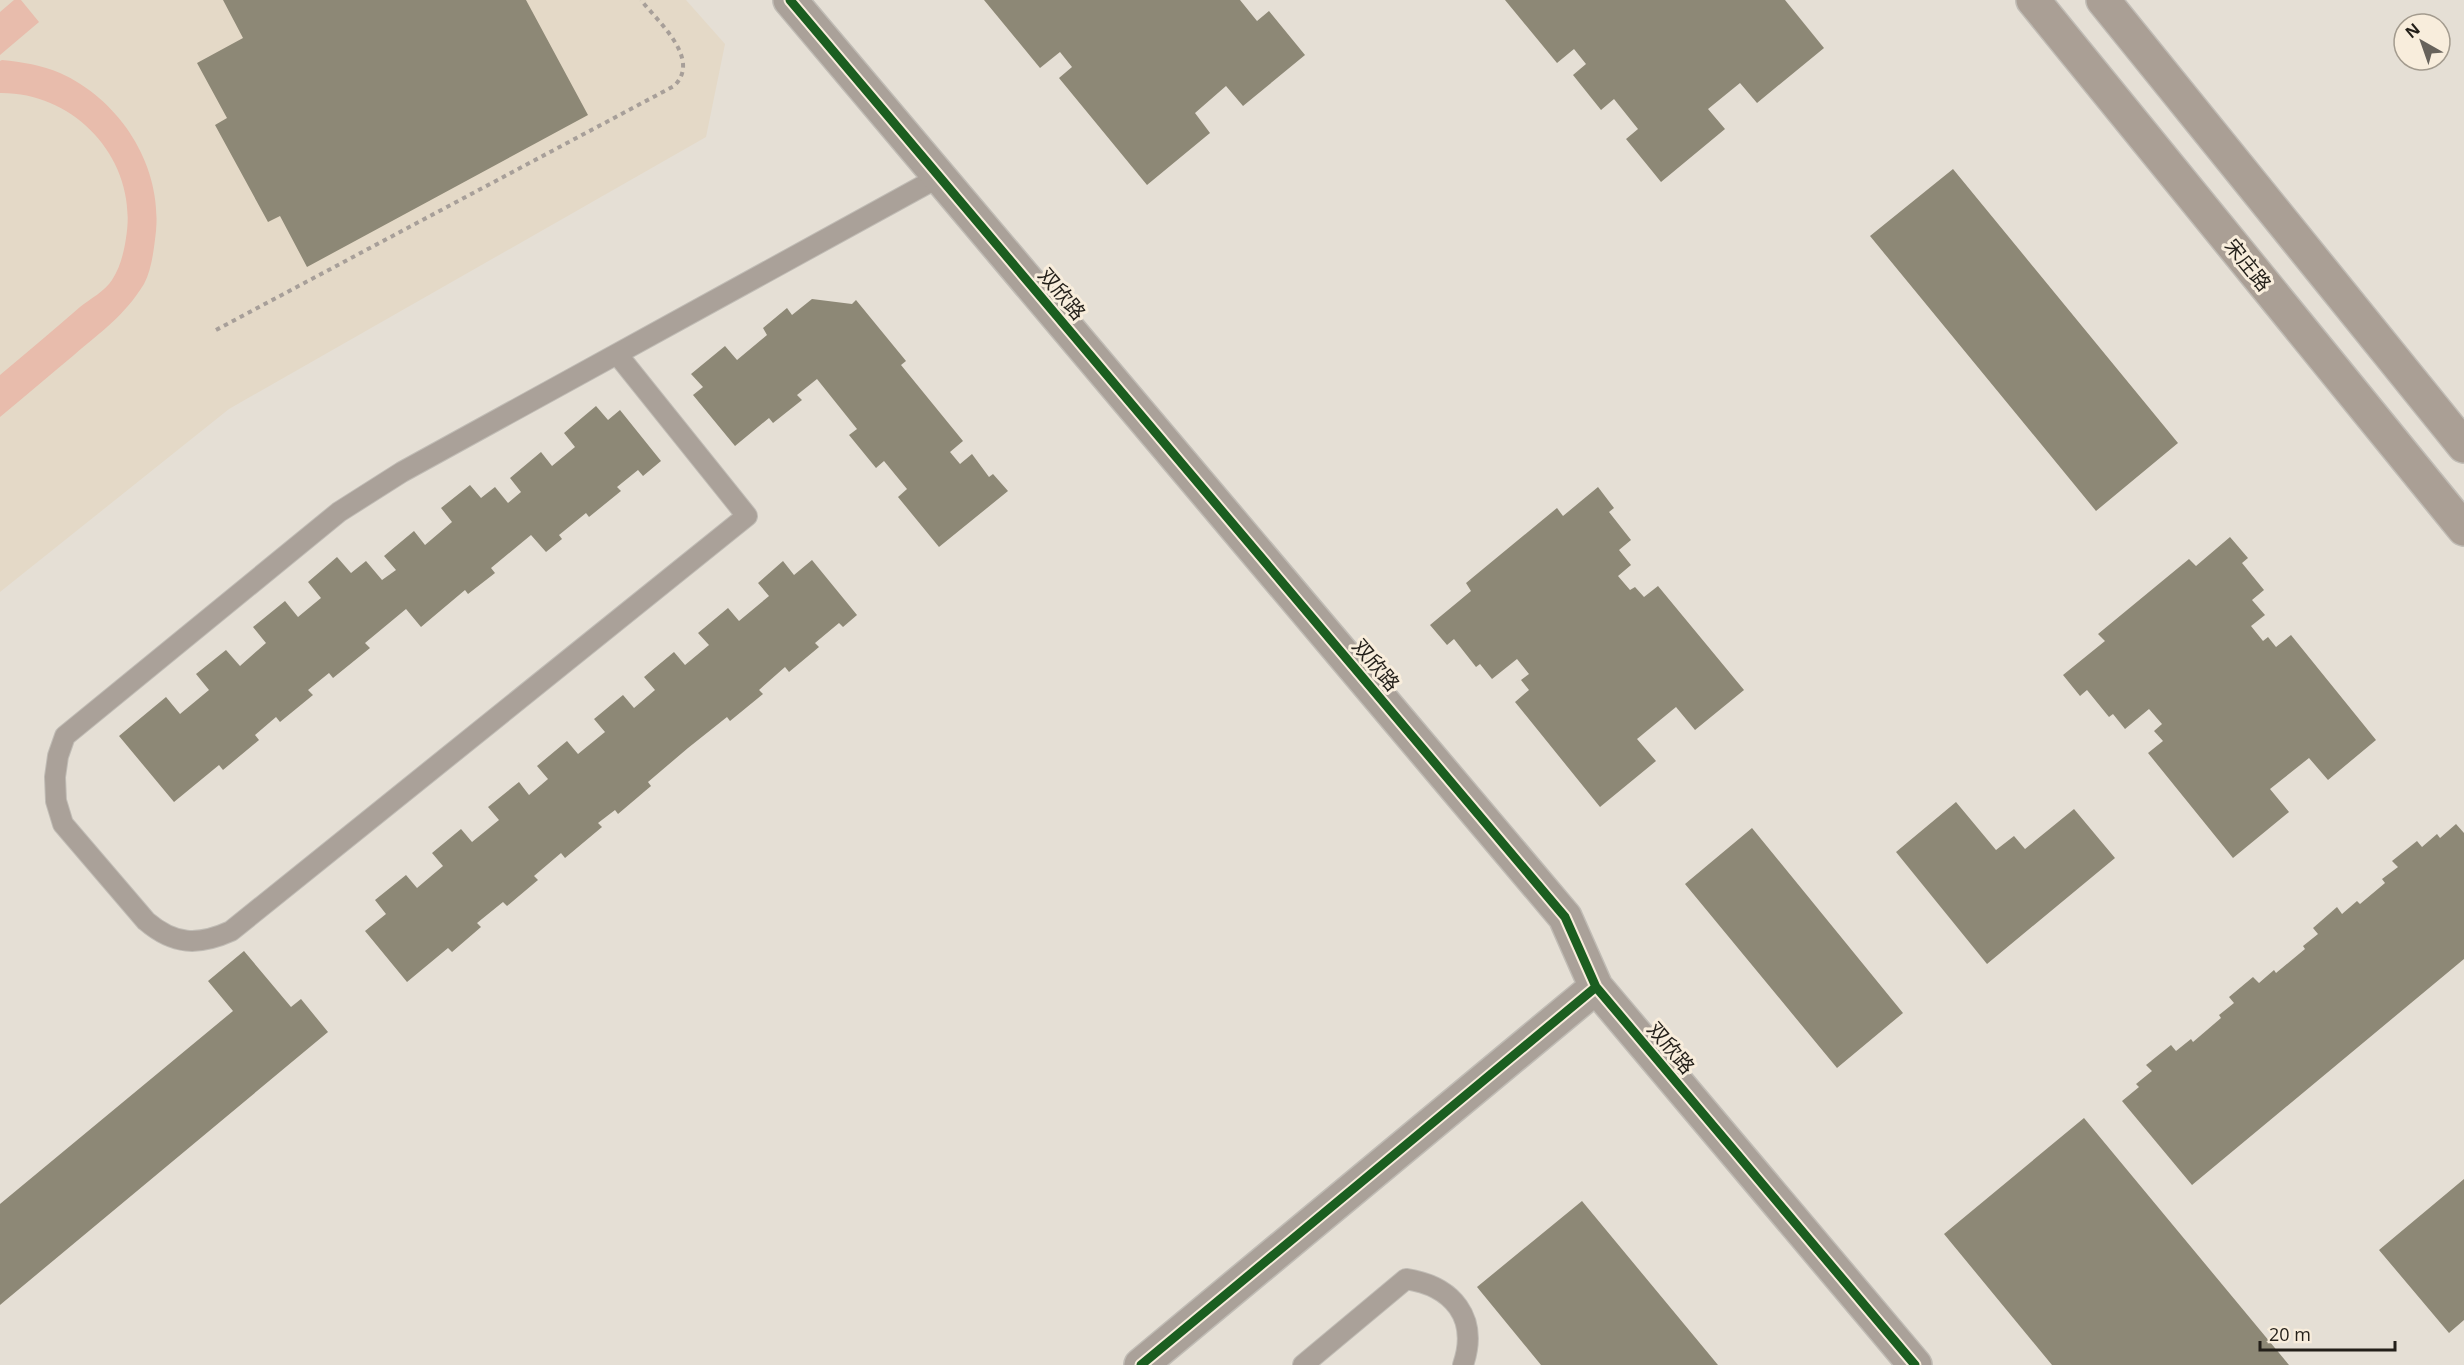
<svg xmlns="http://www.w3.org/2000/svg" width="2464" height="1365" viewBox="0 0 2464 1365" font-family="'Open Sans','Noto Sans SC',sans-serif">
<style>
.built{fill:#e4d9c7}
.green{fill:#e8bcac}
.building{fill:#8d8876}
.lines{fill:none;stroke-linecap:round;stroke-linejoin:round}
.service-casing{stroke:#c0bcb5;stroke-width:22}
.minor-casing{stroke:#c0bcb5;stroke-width:36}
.secondary-casing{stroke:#c0bcb5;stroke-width:36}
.path{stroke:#a79f99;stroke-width:4;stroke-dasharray:4.5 4.5;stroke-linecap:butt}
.service{stroke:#aaa199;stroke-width:20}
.minor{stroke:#aaa199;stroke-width:33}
.secondary{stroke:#aa9f95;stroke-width:33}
.cycleway-casing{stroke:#f8eddc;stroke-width:13}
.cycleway{stroke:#1b5e20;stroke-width:9}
.labels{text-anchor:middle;stroke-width:6;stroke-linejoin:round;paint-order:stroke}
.street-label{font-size:20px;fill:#231f19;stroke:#f8eddc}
</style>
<rect width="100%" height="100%" fill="#e5dfd5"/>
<path class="built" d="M0,0H686L725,44L706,137L229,409L0,592Z"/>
<path class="green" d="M14,0H21L39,22L0,55V12Z
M2,60C22,62 42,65 60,73C120,100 162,165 156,231C154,248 152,269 144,284C124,316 102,331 74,355C49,376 25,396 0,417V375C27,352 54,330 80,307C90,299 105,291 112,280C120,268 124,252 126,238C139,161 76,92 0,93V61Z"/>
<path class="building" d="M223,0H526L588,115L307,267L280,216L268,222L215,125L227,118L197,63L243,38Z
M984,0H1240L1257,21L1269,11L1305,55L1243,106L1226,86L1195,113L1210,133L1147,185L1059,78L1072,67L1060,52L1040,68Z
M1505,0H1785L1824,48L1757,103L1740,83L1708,109L1725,129L1661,182L1626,139L1638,129L1614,99L1601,110L1573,75L1586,64L1574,49L1557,63Z
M1953,169L2178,443L2096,511L1870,236Z
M812,299L852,304L856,300L906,361L901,365L963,441L950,452L960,464L972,454L989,477L993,474L1008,491L939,547L898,497L907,489L884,461L876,468L849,435L857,429L817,379L797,395L802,400L773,423L769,418L735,446L693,395L703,387L691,374L725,346L737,360L767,335L763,328L787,308L792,315Z
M596,406L608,420L620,410L661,461L643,476L638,470L617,487L621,491L589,517L586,513L559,535L562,539L546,552L531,535L491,568L495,573L468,594L465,590L421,627L406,609L365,643L370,648L333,678L329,673L308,690L313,695L280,722L276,717L255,735L259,740L223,770L219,765L174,802L119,736L166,697L180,714L209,690L196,674L226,650L240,666L266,643L253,627L285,601L298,617L321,598L308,582L337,557L351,573L366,561L382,580L396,570L384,556L414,531L425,545L452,522L441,508L470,485L481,498L495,487L508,503L521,492L510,478L541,452L552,466L575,447L564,433Z
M1598,487L1614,508L1609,512L1631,540L1619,550L1631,565L1618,576L1630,590L1635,587L1644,597L1658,586L1744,690L1695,730L1676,707L1637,739L1656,761L1600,807L1515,702L1529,690L1521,680L1529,674L1517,659L1492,679L1480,664L1476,667L1454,639L1447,645L1430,625L1471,591L1466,583L1557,508L1563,516Z
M2230,537L2248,558L2242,563L2264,590L2252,600L2265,615L2251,626L2263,641L2268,637L2276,647L2291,635L2376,740L2328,780L2309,758L2270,789L2289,812L2233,858L2148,753L2163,741L2154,731L2162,724L2149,709L2125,729L2113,714L2109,717L2087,690L2080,696L2063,675L2105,641L2098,634L2189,559L2196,566Z
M812,560L857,615L843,627L839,623L815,643L819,647L789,672L785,667L759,690L763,694L730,721L727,717L688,748L648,782L651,786L618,814L615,810L598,823L602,827L565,858L561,853L534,876L538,880L507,906L503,902L477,923L481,927L452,952L448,948L407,982L365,931L386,914L375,900L406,875L417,888L443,866L432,853L461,829L472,842L499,820L488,807L519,782L529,795L541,785L548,779L537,766L567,741L578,754L605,732L594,719L623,695L634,708L655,690L644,677L674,652L685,665L709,645L698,633L728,608L739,621L769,596L758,583L783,561L794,575Z
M1956,802L1996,850L2014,836L2025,849L2074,809L2115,858L1987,964L1896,852Z
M2456,824L2464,833V959L2192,1185L2122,1101L2139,1087L2136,1084L2152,1071L2146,1065L2171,1045L2176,1051L2191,1039L2193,1042L2221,1018L2219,1015L2234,1003L2229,997L2253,977L2259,983L2274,970L2276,973L2305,949L2303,946L2318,934L2313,928L2337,907L2342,914L2357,901L2360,904L2385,883L2382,879L2398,867L2392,861L2417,841L2422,847L2437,834L2440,838Z
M1752,828L1903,1013L1837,1068L1685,884Z
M244,951L291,1007L301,999L328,1032L0,1305V1204L233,1011L208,981Z
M2084,1118L2289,1365H2052L1944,1234Z
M2464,1179V1320L2449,1333L2379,1250Z
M1582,1201L1718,1365H1541L1477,1287Z"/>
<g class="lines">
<g class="service-casing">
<path id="service" d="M617,354L747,516L231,931C198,946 174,945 146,921L63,824L56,801L55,777L58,756L65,736L339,512L402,472L939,177
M1303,1365L1406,1279C1453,1286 1479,1318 1463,1365"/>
</g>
<g class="minor-casing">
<path id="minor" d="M790,0L1565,917L1596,987L1915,1365
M1141,1365L1596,987"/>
</g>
<g class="secondary-casing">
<path id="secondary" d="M2033,0L2464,529
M2103,0L2464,446"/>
</g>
<path class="path" d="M216,330L674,86C702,59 658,22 641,0"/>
<use href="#service" class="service"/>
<use href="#minor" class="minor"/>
<use href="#secondary" class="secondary"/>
<g class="cycleway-casing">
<path id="cycleway" d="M790,0L1565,917L1596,987L1915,1365
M1141,1365L1596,987"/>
</g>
<use href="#cycleway" class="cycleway"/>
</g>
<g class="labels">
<g class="street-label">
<text transform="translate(2248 265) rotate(51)" y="7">宋庄路</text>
<text transform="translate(1062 294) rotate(50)" y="7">双欣路</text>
<text transform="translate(1376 665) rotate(50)" y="7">双欣路</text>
<text transform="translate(1671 1048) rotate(50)" y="7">双欣路</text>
</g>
</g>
<g transform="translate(2422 42) rotate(320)"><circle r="28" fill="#f8eddc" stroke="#a39b8e" stroke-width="1.5"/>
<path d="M0-4.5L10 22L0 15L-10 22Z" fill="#67625b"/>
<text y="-9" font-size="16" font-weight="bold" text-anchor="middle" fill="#231f19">N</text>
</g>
<path d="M2260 1341v9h135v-9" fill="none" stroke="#231f19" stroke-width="3"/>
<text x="2269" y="1341" font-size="18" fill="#231f19" stroke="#f8eddc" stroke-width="4.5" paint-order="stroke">20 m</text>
</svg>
